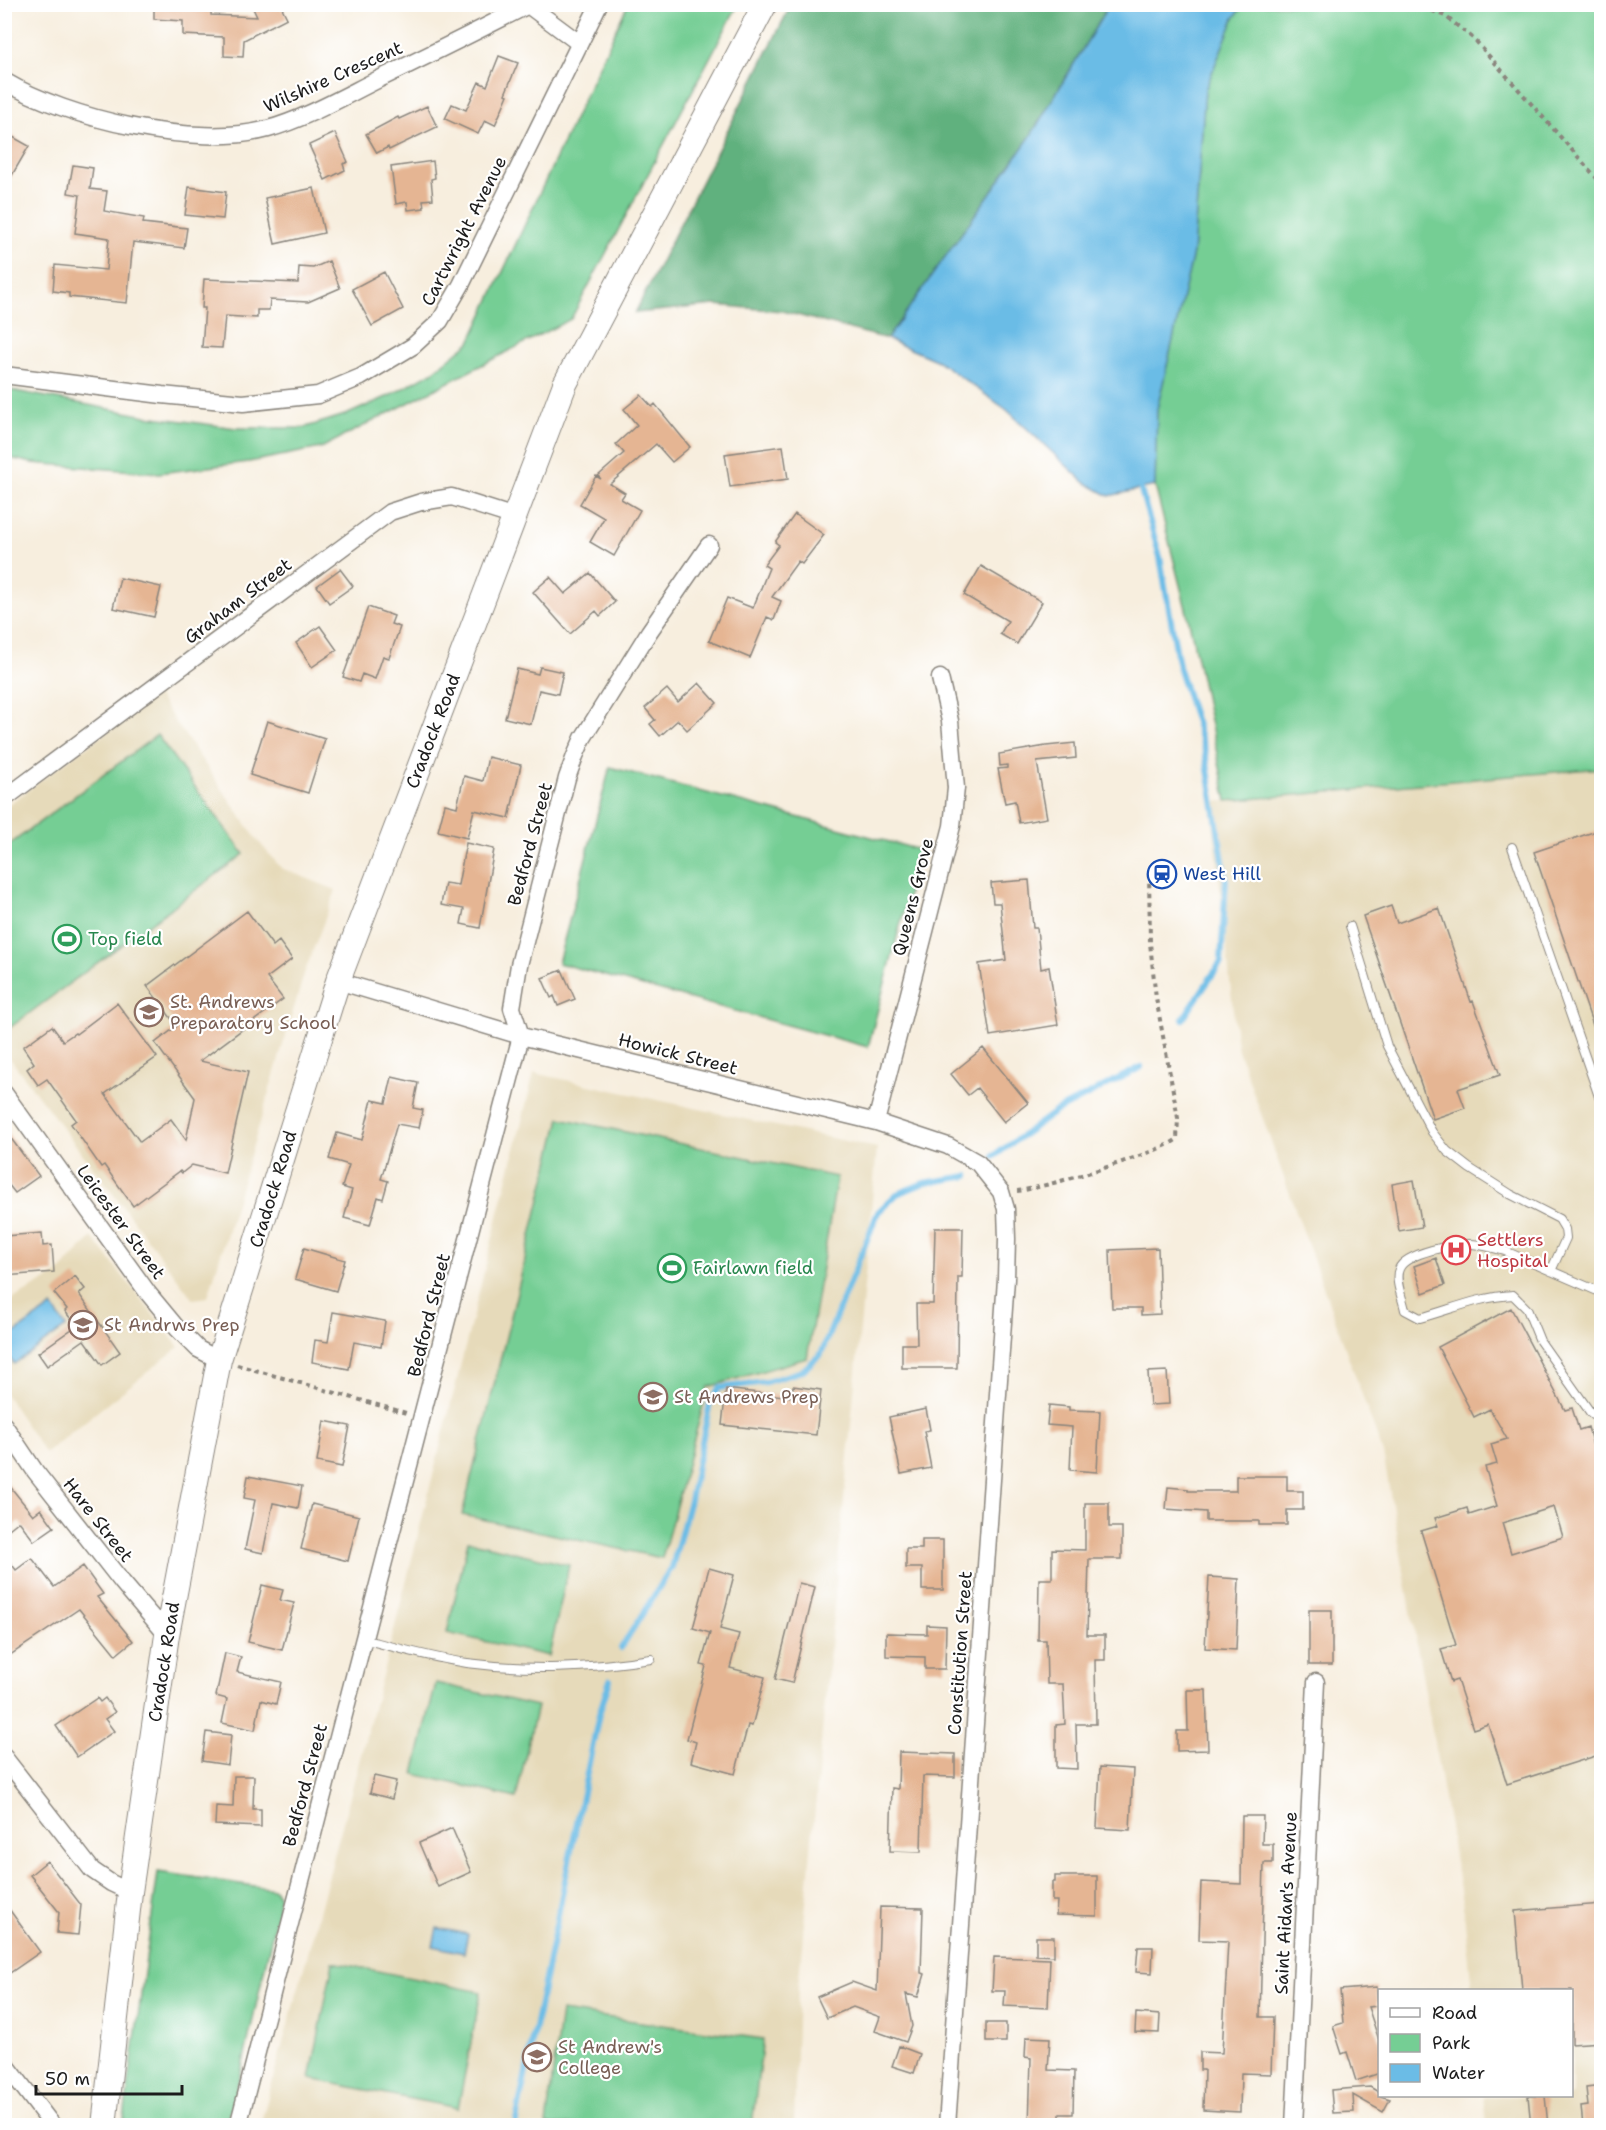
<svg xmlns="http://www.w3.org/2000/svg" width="1606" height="2130" viewBox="0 0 1606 2130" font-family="'Shantell Sans',sans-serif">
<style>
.built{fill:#e6daba}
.green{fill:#75ce94;stroke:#487558;stroke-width:1.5}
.forest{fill:#60b17e;stroke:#3e664d;stroke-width:1.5}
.water{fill:#6bbce6;stroke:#446c81;stroke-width:1.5}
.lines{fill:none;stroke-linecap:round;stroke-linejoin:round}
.stream{stroke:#6bbce6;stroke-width:6}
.building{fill:#e5b593;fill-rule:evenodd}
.lane-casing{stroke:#8a857d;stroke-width:10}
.street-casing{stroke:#8a857d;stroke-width:19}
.secondary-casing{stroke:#8a857d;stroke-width:26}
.path{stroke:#8a857d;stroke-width:4;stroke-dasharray:4.5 4.5;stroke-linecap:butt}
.lane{stroke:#fff;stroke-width:8}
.street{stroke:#fff;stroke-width:16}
.secondary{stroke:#fff;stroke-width:24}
.labels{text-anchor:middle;stroke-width:4.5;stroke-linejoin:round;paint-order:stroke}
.street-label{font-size:18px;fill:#1c1c1c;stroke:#fff}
.transit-label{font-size:18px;fill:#164399;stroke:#fff;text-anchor:start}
.leisure-label{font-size:18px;fill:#27864d;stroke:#fff;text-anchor:start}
.education-label{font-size:18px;fill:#785e54;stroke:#fff;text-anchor:start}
.health-label{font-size:18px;fill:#be3a42;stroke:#fff;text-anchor:start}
</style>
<rect width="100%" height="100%" fill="#fff"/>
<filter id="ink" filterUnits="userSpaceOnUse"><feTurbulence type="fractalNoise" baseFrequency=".0167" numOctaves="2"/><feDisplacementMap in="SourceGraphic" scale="12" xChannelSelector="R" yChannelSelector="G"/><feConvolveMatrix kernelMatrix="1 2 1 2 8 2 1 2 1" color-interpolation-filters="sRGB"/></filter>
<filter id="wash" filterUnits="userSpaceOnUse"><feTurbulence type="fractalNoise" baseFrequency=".008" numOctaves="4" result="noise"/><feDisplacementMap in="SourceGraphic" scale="24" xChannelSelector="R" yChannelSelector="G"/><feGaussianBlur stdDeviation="1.35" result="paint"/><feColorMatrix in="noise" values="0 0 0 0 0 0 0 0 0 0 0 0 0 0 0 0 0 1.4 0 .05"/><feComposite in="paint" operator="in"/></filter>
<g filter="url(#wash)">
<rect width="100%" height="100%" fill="#f7eede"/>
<path class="built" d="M157,695L258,841L281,868L336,890L305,971L208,1297L193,1299L5,1052V807Z
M1601,768V2125H1486L1483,2096H1572V1990H1472L1464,1912L1383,1453L1237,1047L1211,802Z
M534,1073L877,1148L798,1988L794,2125L260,2126L313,1935L390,1646Z
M92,1237L179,1347L45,1453L5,1394L4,1304L56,1275Z"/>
<path class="green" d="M628,4L738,5L571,319L321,448L249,462L159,473L32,463L5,457V389L146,416L236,428H303L348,414L391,395L434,371L470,342Z
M1243,5H1601V768L1227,801L1189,621L1155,486L1157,409L1193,253L1205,90L1234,18Z
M157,735L244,854L8,1029L4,1024L5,848Z
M610,767L920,850L868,1047L558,963Z
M560,1118L837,1177L807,1358L708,1387L662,1558L462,1515Z
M468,1541L569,1565L549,1656L447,1633Z
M436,1683L537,1706L516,1798L414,1774Z
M158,1872L274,1889L279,1897L278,1909L241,2072L227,2125H123Z
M333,1962L481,1992L458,2108L310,2079Z
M561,2011L763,2039L752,2125H546Z"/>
<path class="forest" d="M791,5H1109L1030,137L887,339L782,311L715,305L635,313Z"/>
<path class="water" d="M1109,5H1243L1234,18L1205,90L1193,253L1157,409L1155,486L1109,496L1084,482L1007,410L938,361L887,339L1030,137Z
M52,1306L66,1327L14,1364L5,1351V1340Z
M437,1928L468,1934L464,1953L433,1946Z"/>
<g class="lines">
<path class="stream" d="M1139,483L1160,557L1180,672L1205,751L1226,879L1221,962L1183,1019
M994,1156L1055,1112L1141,1067
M621,1648L672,1567L690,1500L710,1403L719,1388L766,1382L802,1371L821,1354L878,1212L897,1194L924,1183L968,1176
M515,2126L599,1714L610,1680"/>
</g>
<g id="blocks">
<path class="building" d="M154,4H211V15L257,17L251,4H280L287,18L244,40L243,57L224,56V37L183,35V21L154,19Z
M499,56L518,63L505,94L508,95L495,125L485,120L478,134L445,119L452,104L466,110L479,82L487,86Z
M427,106L437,127L389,150L388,147L377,153L366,134L398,117L399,119Z
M4,132L29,146L4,189Z
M335,133L348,162L343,164L345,170L325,180L309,145Z
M433,161L435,178L431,179L433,199L423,200L424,208L408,210L407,202L396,204L391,167Z
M73,165L93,168L90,189L107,191L104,211L144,218L143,223L187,228L184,248L133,242L127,303L69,297V293L53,291L55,265L106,270L109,238L75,233L80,195L68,193Z
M189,187L226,192L223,219L185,215Z
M314,188L324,233L275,244L265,198Z
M329,261L340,288L308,302L270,300L269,310H257V318L225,316L222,348L202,347L205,308H202L204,279L298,283L299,267L313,268Z
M384,272L403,309L372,326L352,289Z
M641,395L652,407L655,404L690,447L672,462L656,444L610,484L625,493L621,499L640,510L614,556L590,542L604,518L580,504L596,476L601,479L598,476L624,453L616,444L637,425L624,409Z
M783,446L788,479L730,487L725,454Z
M795,514L824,535L802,564L798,561L772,597L781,601L774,620L767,617L750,658L709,641L727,598L753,608L769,568L764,565L779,545L775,542Z
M981,566L1042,602L1017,644L1000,634L1008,621L964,595Z
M340,569L353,586L329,603L317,586Z
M590,573L615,602L600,616L596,611L570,634L533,592L550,577L565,594Z
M120,578L161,587L154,617L113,608Z
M368,607L394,616L391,624L400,627L389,658L383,656L375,679L362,674L359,682L343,677Z
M320,626L337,650L312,667L296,643Z
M540,667L563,672L558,694L539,690L531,724L505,718L517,669L538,674Z
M699,683L717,703L687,730L678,720L660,736L650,724L655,720L645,708L667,689L678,702Z
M267,721L325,739L308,793L250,775Z
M1075,743L1076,758L1037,762L1047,818L1019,823L1015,801L1005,803L998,769L1007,768V765L1000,766L999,754L1046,746Z
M488,757L521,765L509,818L474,810L467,838L438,831L445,804L457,807L464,776L483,781Z
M1602,829V1043H1599L1534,852Z
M466,843L494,849L480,928L461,924L464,909L441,905L445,883L458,885Z
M1029,880L1033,928H1037L1041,969L1049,967L1058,1025L990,1036L979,964L1006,960L1000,903H993L991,883Z
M1391,906L1397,923L1439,908L1471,1002L1473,1001L1500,1075L1458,1089L1465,1108L1433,1119L1363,916Z
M247,911L273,946L279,941L292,959L267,978L283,999L200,1061L248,1072L225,1173L192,1165L182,1173L180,1171L133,1206L104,1165L101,1167L71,1124L76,1120L47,1079L38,1085L27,1069L34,1063L23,1047L52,1026L63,1041L75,1033L76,1034L117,1003L157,1057L105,1094L140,1142L171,1119L186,1140L195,1098L155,1043L177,1026L147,986Z
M562,970L575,999L558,1006L554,996L551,998L542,978Z
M983,1048L1028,1103L1004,1122L977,1088L968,1095L951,1074Z
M392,1077L418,1083L413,1108L423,1110L419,1128L397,1124L381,1179L388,1181L383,1199L378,1197L370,1225L344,1218L352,1190L342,1187L349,1165L329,1159L337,1133L362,1140L372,1100L386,1103Z
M4,1129L39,1176L15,1193L4,1179Z
M1414,1180L1422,1227L1399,1231L1392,1184Z
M935,1228H963L962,1277H958L957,1368H902V1344H917L916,1304H933Z
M42,1233L43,1246L52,1245L54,1272L4,1276V1236Z
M304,1248L345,1260L336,1291L295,1279Z
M1158,1248L1160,1314L1141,1315V1308H1112L1110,1250Z
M1436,1258L1445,1285L1423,1293L1414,1266Z
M75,1276L85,1289L79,1294L120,1352L102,1365L84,1340L47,1366L38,1353L76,1326L65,1311L67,1309L54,1293Z
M1511,1308L1565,1410L1572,1408L1579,1430L1588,1427L1593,1446L1602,1443V1754L1507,1784L1488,1724L1473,1729L1457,1680L1451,1682L1441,1649L1456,1645L1421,1531L1438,1526L1435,1518L1467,1508L1469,1515L1497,1506L1485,1467L1497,1464L1491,1444L1507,1439L1490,1409L1474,1417L1438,1347ZM1554,1507L1563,1537L1511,1553L1502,1523Z
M333,1312L385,1321L381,1347L354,1342L349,1369L312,1362L315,1340L328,1342Z
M1167,1371L1169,1404L1150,1405L1148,1372Z
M793,1386L821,1390L816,1435L722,1425L726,1389L792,1397Z
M1049,1405L1069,1407V1410L1100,1411L1097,1472L1070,1470L1072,1427L1047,1425Z
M926,1409L930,1430L924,1431L931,1468L901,1474L889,1417Z
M324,1421L350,1426L342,1467L317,1462Z
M248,1476L302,1486L298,1508L273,1503L263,1553L245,1549L255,1500L244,1498Z
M1236,1476H1287V1491H1303V1510H1287V1525H1259V1521H1206V1512L1166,1509L1168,1487L1188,1489V1491H1236Z
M4,1479L33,1515L41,1509L54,1527L34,1541L19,1521L4,1533Z
M1085,1503H1109V1527H1122V1559H1089L1087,1635H1105V1660H1095L1096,1724H1076L1077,1769L1056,1768V1725L1065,1724L1063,1684H1047L1046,1640H1038L1039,1579H1052V1549L1085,1550Z
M312,1504L359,1516L348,1561L301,1549Z
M922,1540H943V1590H922V1568H906V1549H922Z
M4,1554L16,1570L32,1558L54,1587L83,1566L103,1594L97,1597L133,1641L116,1655L79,1609L4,1659Z
M709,1568L734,1575L720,1629L739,1634L730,1668L765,1677L752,1726L748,1725L735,1774L691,1762L696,1742L687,1739L706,1666L701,1665L710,1633L693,1628Z
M1209,1577L1239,1579L1236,1650L1205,1648Z
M799,1583L815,1587L792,1683L775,1679Z
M262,1585L283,1590L280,1600L294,1603L282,1650L248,1642Z
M1309,1610H1332V1665H1309Z
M927,1625L946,1626L945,1669H925V1657L886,1656V1633L927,1634Z
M225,1653L241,1657L237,1672L281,1682L276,1704L261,1700L255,1730L222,1723L227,1699L216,1696Z
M1187,1690H1206L1208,1750L1177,1751V1731H1188Z
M97,1698L100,1702L105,1698L115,1712L105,1719L114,1731L77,1757L56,1726Z
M206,1732L231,1735L228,1765L202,1761Z
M899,1752L955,1754V1777L923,1776L921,1852L890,1851L892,1788L898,1789Z
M1100,1767L1133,1769L1130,1830L1097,1828Z
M234,1776H254L253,1809H261V1827L215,1825L216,1806L233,1807Z
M374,1776L396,1781L392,1799L370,1793Z
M1242,1816H1263L1262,1844H1273V1863H1264L1260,2017H1273L1271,2074L1241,2073L1240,2112L1203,2110L1204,2070H1200V2052L1222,2053L1228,1941L1199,1940L1201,1882L1241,1884Z
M452,1828L471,1872L438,1887L419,1843Z
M47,1861L81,1905L78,1935L57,1933L59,1912L30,1875Z
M1055,1876H1097V1916L1056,1915L1057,1901H1052V1882H1055Z
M4,1902L40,1952L4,1977Z
M1602,1904V2042L1572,2044V1990H1522L1515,1911Z
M880,1907L923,1908L921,1973L925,1974L918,1997L906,1994L912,2026L906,2042L875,2031L880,2017L853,2007L827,2018L817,1997L852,1982L877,1991Z
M1036,1937H1054V1956L1036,1955Z
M1138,1947H1153L1152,1973L1136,1972Z
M994,1957L1050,1959L1048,2008L1004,2006L1005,1991H992Z
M1377,1987L1378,2006L1368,2007L1380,2043V2073L1356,2081L1347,2052L1342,2054L1333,2026L1343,2023L1340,1990Z
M1136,2013L1160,2015L1159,2033L1135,2032Z
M986,2023H1006V2042H986Z
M1026,2037L1050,2038L1048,2070L1074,2071L1073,2114H1060V2126H1029L1031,2058L1025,2057Z
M899,2046L920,2054L914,2073L892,2066Z
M1602,2086V2126H1583L1581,2107L1588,2106L1586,2088Z
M1370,2087L1380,2093V2096L1390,2099L1383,2112L1353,2095L1354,2112L1333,2113L1331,2090Z
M1528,2096H1545L1548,2126H1531Z"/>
</g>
</g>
<g filter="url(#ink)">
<use href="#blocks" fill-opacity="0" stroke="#8a857d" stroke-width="1.5"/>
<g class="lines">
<g class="lane-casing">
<path id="lane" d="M1512,847L1602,1105
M1350,926L1387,1046L1432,1132L1447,1151L1469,1168L1510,1194L1559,1219L1565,1229L1566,1238L1551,1271
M1602,1293L1505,1251C1494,1248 1484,1245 1472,1244C1456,1243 1405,1253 1399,1269C1394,1280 1403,1299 1405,1310L1420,1318C1453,1309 1478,1297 1513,1295L1527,1309L1540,1341L1590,1412L1602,1422
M363,1639C397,1648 432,1658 467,1663C530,1671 587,1669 651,1659"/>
</g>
<g class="street-casing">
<path id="street" d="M528,5L579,43
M4,81C68,119 196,149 268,129C302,120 343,97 375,81C427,56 479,30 530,4
M4,375L162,395L243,403L318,395L361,377L413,346L440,321L461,285L599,4
M4,799L390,512L421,502L452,497L515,517
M338,981L521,1036L876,1122L948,1146L978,1163L1001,1192L1006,1209L1007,1239L1006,1279L947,2126
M4,1093L148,1293L177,1328L198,1349L219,1360
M876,1122L952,826L956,788L950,721L940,678
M4,1425L35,1471L122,1582L167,1635
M4,1757L92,1870L111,1883L130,1892
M4,2062L53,2126
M238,2126C330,1762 428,1399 521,1036L512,1008L519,965L567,778L575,756L583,738L649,632L709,545
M1294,2126L1316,1682"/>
</g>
<g class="secondary-casing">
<path id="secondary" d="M104,2126L130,1892L167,1635L219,1360L338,981L565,384L765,4"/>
</g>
<path class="path" d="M1415,4L1445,16L1474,39L1602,184
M1017,1191C1038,1190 1165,1151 1177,1139L1178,1118L1156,998L1150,943L1149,870
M237,1365L406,1413"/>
<use href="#lane" class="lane"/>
<use href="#street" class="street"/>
<use href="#secondary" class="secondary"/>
</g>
</g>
<defs>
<g id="station-ring" transform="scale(1.5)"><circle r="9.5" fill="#fff" stroke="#1a4fb4" stroke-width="1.5"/><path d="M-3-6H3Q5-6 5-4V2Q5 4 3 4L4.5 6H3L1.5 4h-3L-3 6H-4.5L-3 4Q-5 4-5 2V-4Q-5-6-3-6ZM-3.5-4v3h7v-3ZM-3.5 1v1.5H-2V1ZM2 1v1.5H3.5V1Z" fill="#1a4fb4"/></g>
<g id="stadium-ring" transform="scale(1.5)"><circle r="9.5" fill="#fff" stroke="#2e9e5b" stroke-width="1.5"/><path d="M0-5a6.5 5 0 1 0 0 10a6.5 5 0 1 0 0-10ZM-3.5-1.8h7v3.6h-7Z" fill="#2e9e5b"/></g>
<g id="school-ring" transform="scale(1.5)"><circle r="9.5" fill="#fff" stroke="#8d6e63" stroke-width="1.5"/><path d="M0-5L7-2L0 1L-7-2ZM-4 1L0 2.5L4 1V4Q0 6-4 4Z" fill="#8d6e63"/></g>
<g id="hospital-ring" transform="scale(1.5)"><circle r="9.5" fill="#fff" stroke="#e0444e" stroke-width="1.5"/><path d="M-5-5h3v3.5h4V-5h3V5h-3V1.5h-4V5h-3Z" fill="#e0444e"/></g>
</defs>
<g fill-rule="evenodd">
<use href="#station-ring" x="1162" y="874"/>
<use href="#stadium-ring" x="67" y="939"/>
<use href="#school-ring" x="149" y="1012"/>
<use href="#hospital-ring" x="1456" y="1250"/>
<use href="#stadium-ring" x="672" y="1268"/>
<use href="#school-ring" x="83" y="1325"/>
<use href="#school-ring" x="653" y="1397"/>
<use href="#school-ring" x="537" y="2057"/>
</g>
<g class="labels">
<g class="street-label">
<text transform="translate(333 77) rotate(-24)" y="6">Wilshire Crescent</text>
<text transform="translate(464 231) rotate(-63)" y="6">Cartwright Avenue</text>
<text transform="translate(238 601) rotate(-37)" y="6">Graham Street</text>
<text transform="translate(433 731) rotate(-69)" y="6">Cradock Road</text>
<text transform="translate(530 844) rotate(-75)" y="6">Bedford Street</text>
<text transform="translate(913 897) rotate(-76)" y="6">Queens Grove</text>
<text transform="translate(678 1054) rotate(14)" y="6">Howick Street</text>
<text transform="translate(273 1189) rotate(-73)" y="6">Cradock Road</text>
<text transform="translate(121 1222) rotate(54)" y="6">Leicester Street</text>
<text transform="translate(429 1315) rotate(-76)" y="6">Bedford Street</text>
<text transform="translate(98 1520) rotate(52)" y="6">Hare Street</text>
<text transform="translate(960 1653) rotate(-86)" y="6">Constitution Street</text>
<text transform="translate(164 1662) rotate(-81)" y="6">Cradock Road</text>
<text transform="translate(305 1785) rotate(-75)" y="6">Bedford Street</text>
<text transform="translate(1286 1903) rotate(-87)" y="6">Saint Aidan's Avenue</text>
</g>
<g class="transit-label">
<text x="1183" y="880">West Hill</text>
</g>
<g class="leisure-label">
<text x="88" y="945">Top field</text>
<text x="693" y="1274">Fairlawn field</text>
</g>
<g class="education-label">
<text x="170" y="1008">St. Andrews<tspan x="170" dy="21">Preparatory School</tspan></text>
<text x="104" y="1331">St Andrws Prep</text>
<text x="674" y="1403">St Andrews Prep</text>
<text x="558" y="2053">St Andrew's<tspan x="558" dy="21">College</tspan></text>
</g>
<g class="health-label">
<text x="1477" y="1246">Settlers<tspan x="1477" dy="21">Hospital</tspan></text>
</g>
</g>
<rect width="1606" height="2130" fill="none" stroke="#fff" stroke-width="24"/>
<rect x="1378" y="1989" width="195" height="108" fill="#ffffff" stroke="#a4a4a4" stroke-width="1.5"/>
<rect x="1390" y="2008" width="30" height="9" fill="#ffffff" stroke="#a4a4a4" stroke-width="1.5"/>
<text x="1432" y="2019" font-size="18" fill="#1c1c1c">Road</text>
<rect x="1390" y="2034" width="30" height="18" fill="#75ce94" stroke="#a4a4a4" stroke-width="1.5"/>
<text x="1432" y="2049" font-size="18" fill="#1c1c1c">Park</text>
<rect x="1390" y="2064" width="30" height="18" fill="#6bbce6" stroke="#a4a4a4" stroke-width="1.5"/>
<text x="1432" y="2079" font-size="18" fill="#1c1c1c">Water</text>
<path d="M36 2085v9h146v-9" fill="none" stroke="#1c1c1c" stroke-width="3"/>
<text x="45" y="2085" font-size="18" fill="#1c1c1c" stroke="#ffffff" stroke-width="4.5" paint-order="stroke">50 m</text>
</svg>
